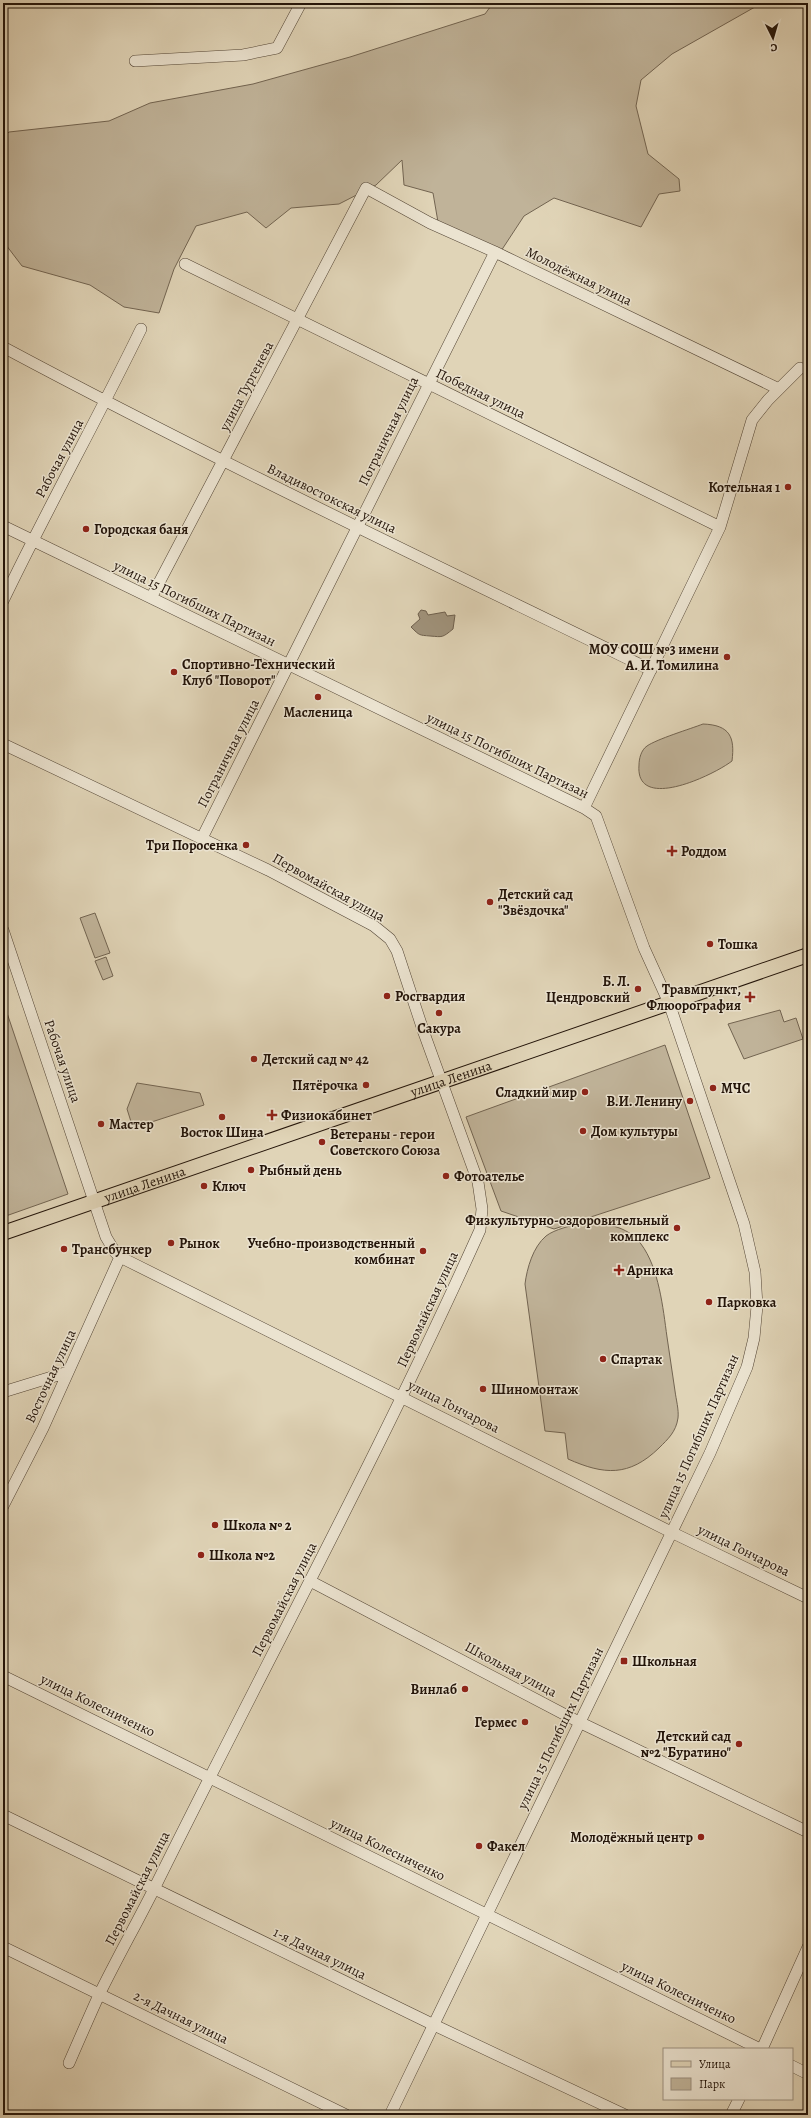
<svg xmlns="http://www.w3.org/2000/svg" width="811" height="2118" viewBox="0 0 811 2118" font-family="Alegreya,serif">
<style>
.green{fill:#c0b399;stroke:#726451}
.water{fill:#a0937c;stroke:#6e604e}
.lines{fill:none;stroke-linecap:round;stroke-linejoin:round}
.minor-casing{stroke:#524434;stroke-width:12}
.major-casing{stroke:#231409;stroke-width:16}
.minor{stroke:#ebe3d0;stroke-width:11}
.major{stroke:#e0d4b7;stroke-width:14}
.poi-dot{fill:#8f2418;stroke:#ebe3d0;stroke-width:1.5}
.labels{text-anchor:middle;stroke-width:3;stroke-linejoin:round;paint-order:stroke}
.street-label{font-size:14px;fill:#231409;stroke:#ebe3d0}
.poi-label{font-size:14px;font-weight:bold;fill:#231409;stroke:#ebe3d0;text-anchor:start}
</style>
<rect width="100%" height="100%" fill="#e0d4b7"/>
<filter id="stains"><feTurbulence type="fractalNoise" baseFrequency=".005" numOctaves="4"/><feColorMatrix values="0 0 0 0 .2 0 0 0 0 .09 0 0 0 0 .02 0 0 0 .5 -.17"/></filter>
<radialGradient id="worn" r=".72"><stop offset=".6" stop-color="#630" stop-opacity="0"/><stop offset="1" stop-color="#630" stop-opacity=".3"/></radialGradient>
<path class="green" d="M493,3H762L672,54L641,80L636,106L648,154L679,179L680,191L659,194L641,227L554,198L524,216L501,251L438,222L433,193L404,185L402,160L376,185L339,204L291,208L266,228L247,212L196,226L174,269L159,313L124,307L90,285L22,266L3,241V137L9,132L109,121L150,103L253,84L350,57L485,14Z
M703,724C730,725 735,737 732,761C714,775 635,813 639,765C639,759 641,750 647,746C657,739 690,729 703,724Z
M95,913L110,953L95,958L80,918Z
M106,957L113,976L103,980L95,961Z
M3,1001L68,1194L3,1217Z
M780,1010L784,1022L796,1018L803,1039L744,1059L728,1024Z
M665,1045L710,1178L554,1229L501,1211L466,1117Z
M137,1083L200,1093L204,1105L133,1128L127,1109Z
M581,1223C604,1223 627,1225 641,1244C659,1268 663,1308 667,1337C670,1355 672,1373 675,1391C676,1399 679,1410 678,1418C676,1432 668,1439 659,1448C629,1477 604,1475 568,1459L565,1433L545,1431L525,1284C527,1268 533,1247 546,1236C555,1229 571,1226 581,1223Z"/>
<path class="water" d="M421,610L426,611L428,615L445,612L447,616L455,615L453,629C442,638 443,637 430,636C419,635 420,636 411,627L420,619L418,614Z"/>
<g class="lines">
<g class="minor-casing">
<path id="minor" d="M135,61L243,55L277,48L301,3
M185,264L720,527
M3,347C216,461 434,564 651,670
M3,526L584,808L596,816L644,948L669,1003L744,1224L755,1272L757,1306L754,1338L747,1367L710,1453L390,2115
M151,598L366,188L430,223L495,252L779,389
M3,601C47,509 97,420 141,329
M3,744L268,870L374,926L390,939L397,951L424,1033L478,1182L482,1209L480,1230C380,1453 263,1668 155,1887C137,1923 117,1958 99,1995C89,2017 79,2040 69,2063
M584,808L720,527L752,420L768,400L800,368
M202,838L495,252
M3,930L106,1237L115,1252L120,1257L671,1532L808,1598
M3,1392L68,1372
M3,1506L43,1428L120,1257
M310,1581L579,1722L808,1832
M3,1676L760,2049
M3,1815L434,2025L625,2115
M3,1947L346,2115
M762,2049L808,1947
M792,2066L808,2074
M731,2115L739,2099"/>
</g>
<g class="major-casing">
<g id="major">
<path id="s1" d="M3,1233L808,955"/>
</g>
</g>
<use href="#minor" class="minor"/>
<use href="#major" class="major"/>
</g>
<g class="poi-dot">
<circle cx="788" cy="487" r="4"/>
<circle cx="86" cy="529" r="4"/>
<circle cx="727" cy="657" r="4"/>
<circle cx="174" cy="672" r="4"/>
<circle cx="318" cy="697" r="4"/>
<circle cx="246" cy="845" r="4"/>
<path d="M670 845h4v4h4v4h-4v4h-4v-4h-4v-4h4z"/>
<circle cx="490" cy="902" r="4"/>
<circle cx="710" cy="944" r="4"/>
<circle cx="638" cy="989" r="4"/>
<circle cx="387" cy="996" r="4"/>
<path d="M748 991h4v4h4v4h-4v4h-4v-4h-4v-4h4z"/>
<circle cx="439" cy="1013" r="4"/>
<circle cx="254" cy="1059" r="4"/>
<circle cx="366" cy="1085" r="4"/>
<circle cx="713" cy="1088" r="4"/>
<circle cx="585" cy="1092" r="4"/>
<circle cx="690" cy="1101" r="4"/>
<path d="M270 1109h4v4h4v4h-4v4h-4v-4h-4v-4h4z"/>
<circle cx="222" cy="1117" r="4"/>
<circle cx="101" cy="1124" r="4"/>
<circle cx="583" cy="1131" r="4"/>
<circle cx="322" cy="1142" r="4"/>
<circle cx="251" cy="1170" r="4"/>
<circle cx="446" cy="1176" r="4"/>
<circle cx="204" cy="1186" r="4"/>
<circle cx="677" cy="1228" r="4"/>
<circle cx="171" cy="1243" r="4"/>
<circle cx="64" cy="1249" r="4"/>
<circle cx="423" cy="1251" r="4"/>
<path d="M617 1264h4v4h4v4h-4v4h-4v-4h-4v-4h4z"/>
<circle cx="709" cy="1302" r="4"/>
<circle cx="603" cy="1359" r="4"/>
<circle cx="483" cy="1389" r="4"/>
<circle cx="215" cy="1525" r="4"/>
<circle cx="201" cy="1555" r="4"/>
<rect x="620" y="1657" width="8" height="8" rx="2"/>
<circle cx="465" cy="1689" r="4"/>
<circle cx="525" cy="1722" r="4"/>
<circle cx="739" cy="1744" r="4"/>
<circle cx="701" cy="1837" r="4"/>
<circle cx="479" cy="1846" r="4"/>
</g>
<g class="labels">
<g class="street-label">
<text transform="translate(579 276) rotate(26)" y="5">Молодёжная улица</text>
<text transform="translate(246 386) rotate(-62)" y="5">улица Тургенева</text>
<text transform="translate(481 393) rotate(26)" y="5">Победная улица</text>
<text transform="translate(388 431) rotate(-64)" y="5">Пограничная улица</text>
<text transform="translate(59 458) rotate(-62)" y="5">Рабочая улица</text>
<text transform="translate(332 498) rotate(26)" y="5">Владивостокская улица</text>
<text transform="translate(195 603) rotate(26)" y="5">улица 15 Погибших Партизан</text>
<text transform="translate(228 753) rotate(-63)" y="5">Пограничная улица</text>
<text transform="translate(508 755) rotate(26)" y="5">улица 15 Погибших Партизан</text>
<text transform="translate(329 887) rotate(29)" y="5">Первомайская улица</text>
<text transform="translate(63 1061) rotate(71)" y="5">Рабочая улица</text>
<text dy="5" stroke="none"><textPath href="#s1" startOffset="474">улица Ленина</textPath></text>
<text dy="5" stroke="none"><textPath href="#s1" startOffset="150">улица Ленина</textPath></text>
<text transform="translate(427 1309) rotate(-65)" y="5">Первомайская улица</text>
<text transform="translate(50 1376) rotate(-65)" y="5">Восточная улица</text>
<text transform="translate(454 1406) rotate(27)" y="5">улица Гончарова</text>
<text transform="translate(698 1436) rotate(-66)" y="5">улица 15 Погибших Партизан</text>
<text transform="translate(744 1550) rotate(26)" y="5">улица Гончарова</text>
<text transform="translate(284 1599) rotate(-63)" y="5">Первомайская улица</text>
<text transform="translate(511 1669) rotate(28)" y="5">Школьная улица</text>
<text transform="translate(98 1705) rotate(26)" y="5">улица Колесниченко</text>
<text transform="translate(560 1728) rotate(-64)" y="5">улица 15 Погибших Партизан</text>
<text transform="translate(388 1849) rotate(26)" y="5">улица Колесниченко</text>
<text transform="translate(137 1888) rotate(-63)" y="5">Первомайская улица</text>
<text transform="translate(320 1953) rotate(26)" y="5">1-я Дачная улица</text>
<text transform="translate(679 1992) rotate(26)" y="5">улица Колесниченко</text>
<text transform="translate(181 2017) rotate(26)" y="5">2-я Дачная улица</text>
</g>
<g class="poi-label">
<text x="780" y="492" text-anchor="end">Котельная 1</text>
<text x="94" y="534">Городская баня</text>
<text x="719" y="654" text-anchor="end">МОУ СОШ №3 имени<tspan x="719" dy="16">А. И. Томилина</tspan></text>
<text x="182" y="669">Спортивно-Технический<tspan x="182" dy="16">Клуб "Поворот"</tspan></text>
<text x="318" y="717" text-anchor="middle">Масленица</text>
<text x="238" y="850" text-anchor="end">Три Поросенка</text>
<text x="681" y="856">Роддом</text>
<text x="498" y="899">Детский сад<tspan x="498" dy="16">"Звёздочка"</tspan></text>
<text x="718" y="949">Тошка</text>
<text x="630" y="986" text-anchor="end">Б. Л.<tspan x="630" dy="16">Цендровский</tspan></text>
<text x="741" y="994" text-anchor="end">Травмпункт,<tspan x="741" dy="16">Флюорография</tspan></text>
<text x="395" y="1001">Росгвардия</text>
<text x="439" y="1033" text-anchor="middle">Сакура</text>
<text x="262" y="1064">Детский сад № 42</text>
<text x="358" y="1090" text-anchor="end">Пятёрочка</text>
<text x="721" y="1093">МЧС</text>
<text x="577" y="1097" text-anchor="end">Сладкий мир</text>
<text x="682" y="1106" text-anchor="end">В.И. Ленину</text>
<text x="281" y="1120">Физиокабинет</text>
<text x="109" y="1129">Мастер</text>
<text x="591" y="1136">Дом культуры</text>
<text x="222" y="1137" text-anchor="middle">Восток Шина</text>
<text x="330" y="1139">Ветераны - герои<tspan x="330" dy="16">Советского Союза</tspan></text>
<text x="259" y="1175">Рыбный день</text>
<text x="454" y="1181">Фотоателье</text>
<text x="212" y="1191">Ключ</text>
<text x="669" y="1225" text-anchor="end">Физкультурно-оздоровительный<tspan x="669" dy="16">комплекс</tspan></text>
<text x="179" y="1248">Рынок</text>
<text x="415" y="1248" text-anchor="end">Учебно-производственный<tspan x="415" dy="16">комбинат</tspan></text>
<text x="72" y="1254">Трансбункер</text>
<text x="627" y="1275">Арника</text>
<text x="717" y="1307">Парковка</text>
<text x="611" y="1364">Спартак</text>
<text x="491" y="1394">Шиномонтаж</text>
<text x="223" y="1530">Школа № 2</text>
<text x="209" y="1560">Школа №2</text>
<text x="632" y="1666">Школьная</text>
<text x="457" y="1694" text-anchor="end">Винлаб</text>
<text x="517" y="1727" text-anchor="end">Гермес</text>
<text x="731" y="1741" text-anchor="end">Детский сад<tspan x="731" dy="16">№2 "Буратино"</tspan></text>
<text x="693" y="1842" text-anchor="end">Молодёжный центр</text>
<text x="487" y="1851">Факел</text>
</g>
</g>
<rect width="811" height="2118" fill="none" stroke="#e0d4b7" stroke-width="16"/>
<rect x="4" y="4" width="803" height="2110" fill="none" stroke="#231409" stroke-width="2"/>
<rect x="8" y="8" width="795" height="2102" fill="none" stroke="#231409"/>
<rect x="663" y="2048" width="130" height="52" fill="#ebe3d0" stroke="#9b9080"/>
<rect x="671" y="2061" width="20" height="6" fill="#e0d4b7" stroke="#9b9080"/>
<text x="699" y="2068" font-size="12" fill="#231409">Улица</text>
<rect x="671" y="2078" width="20" height="12" fill="#c0b399" stroke="#9b9080"/>
<text x="699" y="2088" font-size="12" fill="#231409">Парк</text>
<g transform="translate(773 38) rotate(175)" stroke="#ebe3d0" stroke-width="3" paint-order="stroke">
<path d="M0-3L7 15L0 10L-7 15Z" fill="#231409"/>
<text y="-6" font-size="11" font-weight="bold" text-anchor="middle" fill="#231409">С</text>
</g>
<rect width="100%" height="100%" filter="url(#stains)"/>
<rect width="100%" height="100%" fill="url(#worn)"/>
</svg>
